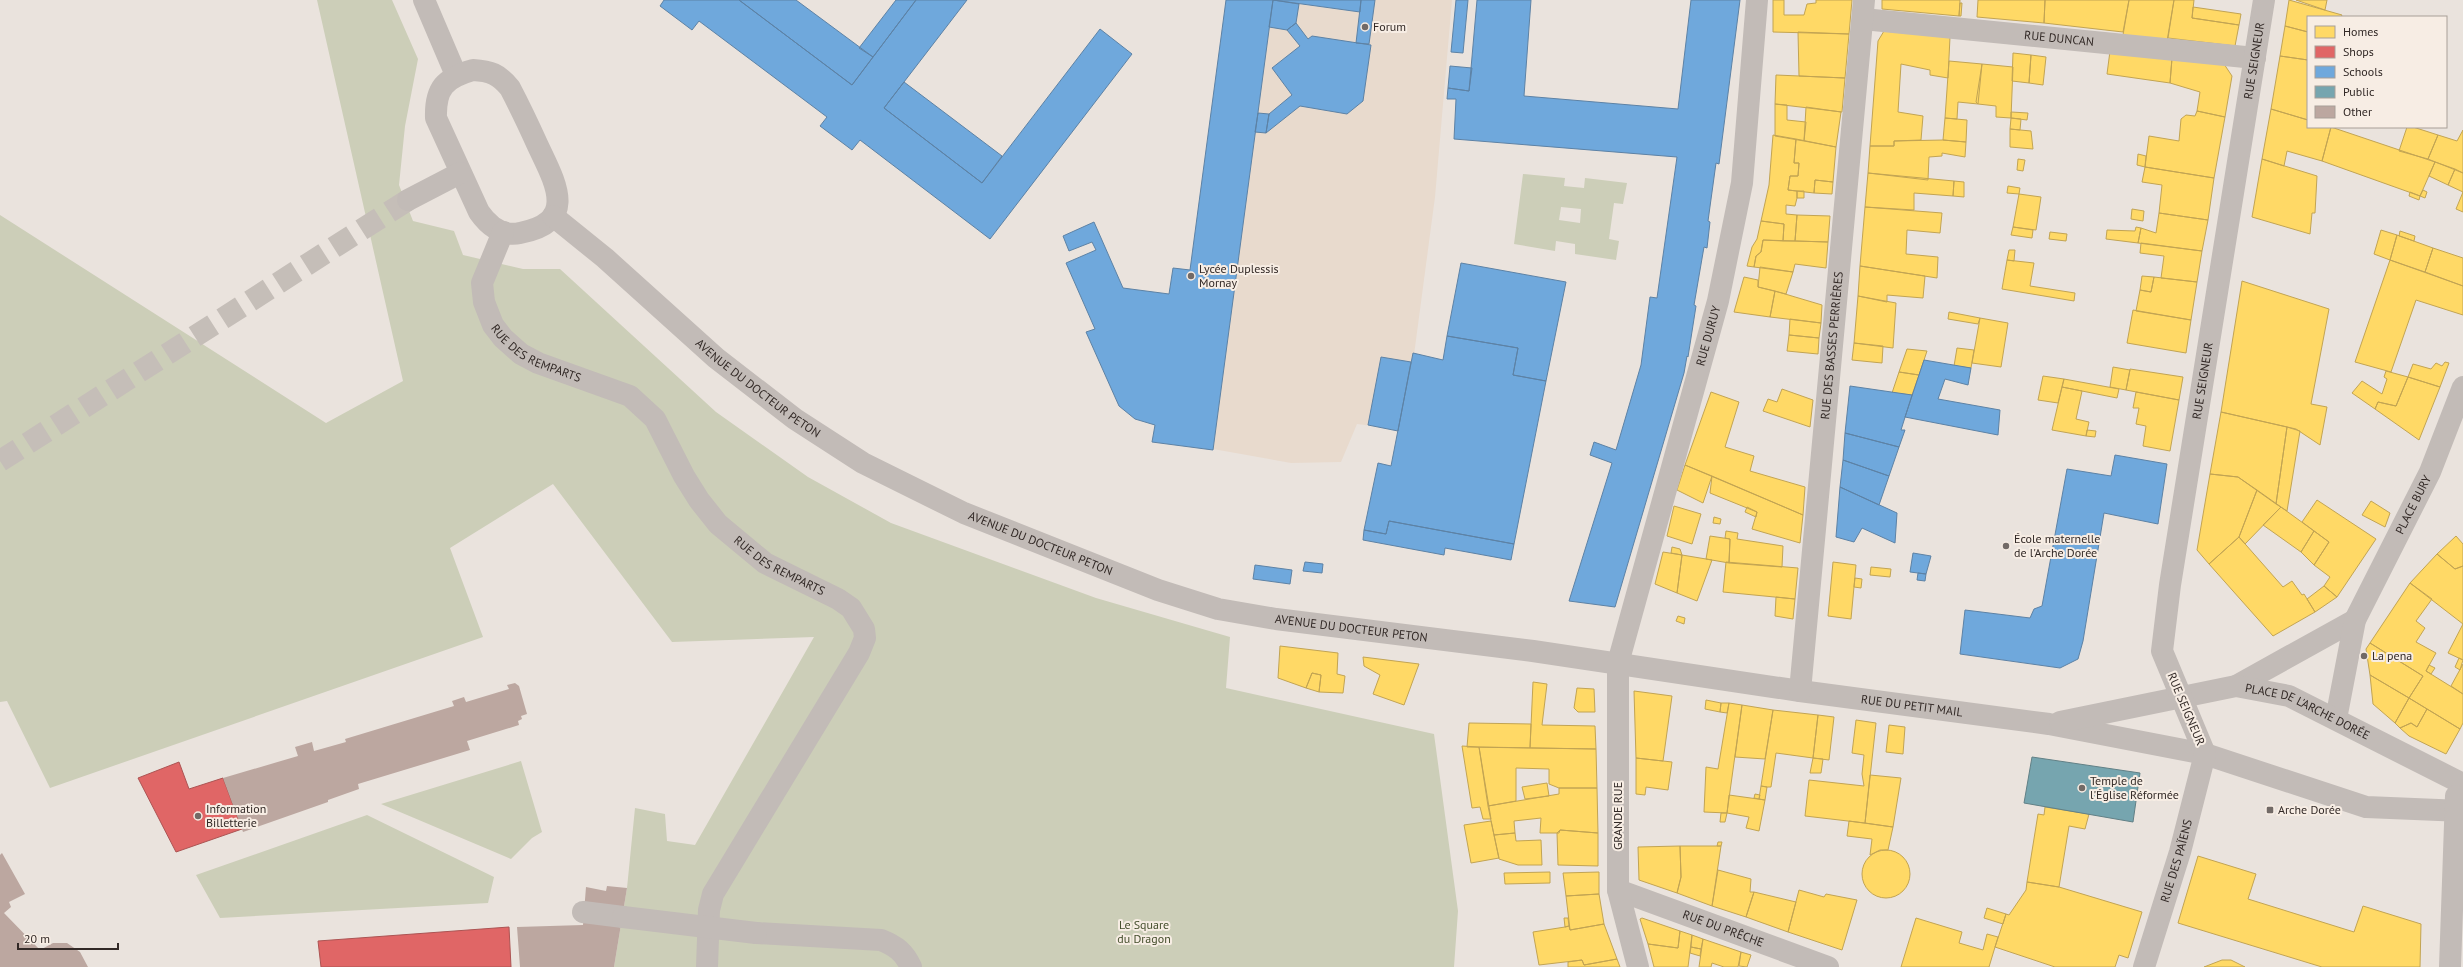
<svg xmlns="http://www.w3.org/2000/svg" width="2463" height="967" viewBox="0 0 2463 967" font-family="'PT Sans',sans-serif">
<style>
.green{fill:#ccceb8;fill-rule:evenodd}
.plaza{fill:#e8dacd}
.homes{fill:#ffd966;stroke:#c2a453}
.shops{fill:#e06666;stroke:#ac5453}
.schools{fill:#6fa8dc;stroke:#5d82a5}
.public{fill:#76a5af;stroke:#628086}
.building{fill:#bca7a0}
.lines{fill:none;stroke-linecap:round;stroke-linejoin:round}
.minor-tunnel{stroke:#c5beb8;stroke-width:22;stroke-dasharray:22 11;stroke-linecap:butt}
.minor{stroke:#c2bbb7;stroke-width:22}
.minor-bridge{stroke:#c2bbb7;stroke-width:22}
.poi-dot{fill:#726a66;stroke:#f7ede4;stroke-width:1.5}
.labels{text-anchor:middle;stroke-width:4;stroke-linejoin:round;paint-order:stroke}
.poi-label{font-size:12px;fill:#322926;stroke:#f7ede4;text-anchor:start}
.street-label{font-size:12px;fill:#322926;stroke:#f7ede4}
.park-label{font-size:12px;fill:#444e2c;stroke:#f7ede4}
</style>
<rect width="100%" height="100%" fill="#eae3dd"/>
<path class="green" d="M317,0H392L418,59L405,126L399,185L413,221L454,231L463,255L523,269H560L716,412L808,477L891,523L1096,598L1230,637L1226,688L1434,734L1458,911L1454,967H614L627,888L635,808L665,814L667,841L695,845L814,637L672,642L553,484L450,548L483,637L50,788L7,701L0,702V215L326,423L403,381Z
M1523,174L1565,178L1564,186L1584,188L1585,178L1627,183L1623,204L1614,203L1609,239L1619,241L1616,260L1575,254V244L1556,241L1555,251L1514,244ZM1561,207L1581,209L1580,223L1559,220Z
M521,761L542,832L532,838L511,859L381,804Z
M367,815L494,877L488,903L220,918L196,875Z"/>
<path class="plaza" d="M1361,0H1452L1435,197L1404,430L1357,424L1341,462L1291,463L1213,449L1273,1L1359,12Z"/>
<path class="homes" d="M1773,0H1784V15H1804L1807,4L1816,3V0H1852L1849,34L1773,32Z
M1882,0H1960L1959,16L1882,9Z
M1978,0H2045L2044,23L1977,17Z
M2045,0H2129L2123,32L2044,23Z
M2129,0H2174L2167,41L2123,35Z
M2174,0H2194L2192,18L2239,25L2235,46L2168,38Z
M2289,0L2342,15L2341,17H2308V32L2285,26Z
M2296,0H2327L2325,10Z
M1960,3H1962L1961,16H1959Z
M2193,7L2241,14L2239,25L2192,18Z
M2285,26L2308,32V60L2280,56Z
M1884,31L1950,37L1948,78L1930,75V70L1901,64L1898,112L1923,116L1921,140L1894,141V146H1870L1878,41Z
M1798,32L1849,34L1845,78L1799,76Z
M2110,51L2172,58L2170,83L2107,74Z
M2013,53L2031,55L2029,83L2012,81Z
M2031,55L2046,57L2043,85L2029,83Z
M2280,56L2308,60V120L2271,109Z
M2172,58L2224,64L2232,76L2225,117L2197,111L2200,92L2170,83Z
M1949,61L1982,64L1978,104L1958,102L1957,119L1945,118Z
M1982,64L2013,67L2011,118L1996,117V106L1978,104L1976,102Z
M1776,75L1845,78L1842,112L1775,104Z
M1775,104L1787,105V120L1806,122L1804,141L1775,136Z
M1806,107L1841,112L1836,147L1804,141Z
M2271,109L2308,120V127H2331L2322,161L2287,151L2284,166L2262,159Z
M2197,111L2225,117L2214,178L2145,167L2149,136L2179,141L2181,119L2186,115L2195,116Z
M2011,112L2028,113L2027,120L2011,118Z
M1945,118L1967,120L1966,142L1943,140Z
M2011,118L2021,119L2020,130L2010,129Z
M2331,127L2435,162L2420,196L2322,161Z
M2407,127H2413L2438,135L2428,159L2399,151Z
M2010,129L2031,131L2033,149L2010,147Z
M2463,130V173L2428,159L2438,135L2457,141Z
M1773,135L1796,139L1794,163H1799L1798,176H1790L1788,190L1797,191V198L1795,206L1786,205V214L1797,215L1795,241H1783L1784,224L1761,221L1769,185Z
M1796,139L1836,147L1833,182L1815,180L1814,193L1788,190L1790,176H1798L1799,163H1794Z
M1943,140L1966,142L1965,157L1942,153V156L1929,157L1928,180L1868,173L1870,146H1894V141Z
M2138,154L2146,156L2145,167L2137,165Z
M2018,159L2025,160L2023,171L2017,170Z
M2262,159L2317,176L2315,213H2312L2310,234L2252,217Z
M2435,162L2455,169L2448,185L2429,176Z
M2145,167L2214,178L2208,220L2159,213L2162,185L2142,182Z
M2455,169L2463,173V212L2456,209L2463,192L2448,185Z
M1868,173L1954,181L1953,196L1914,193V210L1865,207Z
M1815,180L1833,182L1832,194L1814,193Z
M1954,181L1964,182V197L1953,196Z
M2008,186L2020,188L2019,194L2007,193Z
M2423,190L2427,192L2425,198L2420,196Z
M1797,191H1804V198H1797Z
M2410,192L2420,196L2419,200L2409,196Z
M2019,194L2041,197L2036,230L2013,227Z
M1865,207L1942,213L1940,233L1907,230L1906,254L1938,257L1937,278L1860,266Z
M2132,209L2144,211L2143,221L2131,219Z
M2159,213L2208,220L2202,251L2138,243L2141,228L2156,233Z
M1797,215L1830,216L1828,242L1795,241Z
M1761,221L1784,224L1783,241L1763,240L1761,252L1756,256L1754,267L1747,266L1752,247L1757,239Z
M2013,227L2033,230L2032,238L2011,235Z
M2136,227L2141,228L2138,243L2106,239L2107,230L2135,231Z
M2381,230L2397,235L2390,260L2374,254Z
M2400,231L2415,236L2414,241L2399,236Z
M2050,232L2067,234L2066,241L2049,239Z
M2397,235L2433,248L2425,272L2390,260Z
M1763,240L1828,242L1826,268L1795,264L1793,272L1754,267L1756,256L1761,252Z
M2141,243L2202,251L2197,282L2161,278L2164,256L2140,253Z
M2433,248L2463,258V286L2425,272Z
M2009,250H2015L2014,261L2007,260Z
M2007,260L2034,263L2030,286L2075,293L2074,301L2002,289Z
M2390,260L2463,286V315L2416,300L2391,372L2355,362Z
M1860,266L1925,276L1923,298L1887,295V302L1858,296Z
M1760,267L1793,272L1786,294L1758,287Z
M2142,276L2154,277L2151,292L2140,290Z
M1744,277L1758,280V287L1775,291L1770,317L1734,312Z
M2154,277L2197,282L2191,320L2136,311L2140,290L2151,292Z
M2242,281L2329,309L2311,404L2327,407L2320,445L2296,429L2221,412Z
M1775,291L1822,305L1821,323L1770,317Z
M1858,296L1896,303L1893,348L1854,343Z
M2133,310L2191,320L2186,353L2127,343Z
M1949,312L1980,318L1978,324L1948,319Z
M1980,318L2008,323L2001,367L1972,363Z
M1790,319L1821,323L1819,338L1789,335Z
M1789,335L1819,338L1818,354L1787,351Z
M1854,343L1883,346L1882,363L1852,360Z
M1957,348L1974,350L1971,368L1954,366Z
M1907,349L1927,351L1919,375L1899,372Z
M2445,362L2449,363L2440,387L2408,377L2413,364L2431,369L2436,363L2442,366Z
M2113,367L2130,370L2126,390L2110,387Z
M2130,369L2183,377L2179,400L2126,390Z
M2386,371L2408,377L2396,406L2378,402L2375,409L2352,393L2362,381L2382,394L2387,379L2384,377Z
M1899,372L1919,375L1912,395L1892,393Z
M2043,376L2064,379L2058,403L2038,400Z
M2408,377L2440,387L2419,440L2375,409L2378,402L2396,406Z
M2064,379L2119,389L2117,398L2062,387Z
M2062,387L2082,391L2076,419L2089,422L2086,436L2052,430Z
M1782,389L1813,400L1810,427L1763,411L1768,399L1777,402Z
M1711,392L1739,402L1725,447L1754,456L1750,471L1805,487L1803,515L1685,465Z
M2136,392L2179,400L2170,451L2143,446L2146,426L2136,424L2139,408H2133Z
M2221,412L2287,427L2276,504L2238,477L2210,474Z
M2287,427L2300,431L2287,511L2276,504Z
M2087,430L2096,431L2095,437L2086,436Z
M1685,465L1712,476L1703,503L1677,490Z
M2210,474L2238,477L2257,490L2239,537L2209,564L2197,550Z
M1712,476L1803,515L1800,543L1752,529L1757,512L1710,493Z
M2257,490L2281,507L2245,544L2239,537Z
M2317,500L2376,539L2337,597L2324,586L2330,577L2314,565L2329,542L2302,522Z
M2371,501L2390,513L2385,527L2362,515Z
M1674,506L1701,514L1692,544L1667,536Z
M1747,507L1757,512L1756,517L1745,512Z
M2281,507L2314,531L2301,552L2263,525Z
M1714,517L1721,519L1720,524L1713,523Z
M1726,531L1738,533L1737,539L1783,546L1782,567L1729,563L1730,539L1725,538Z
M2314,531L2329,542L2314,565L2301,552Z
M1710,536L1730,539L1729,563L1706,559Z
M2456,536L2463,544V566L2455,569L2437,554Z
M2239,537L2283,587L2292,581L2302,595L2304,594L2315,612L2273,636L2209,564Z
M1672,547L1680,549L1682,555L1671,553Z
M1663,552L1682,555L1677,593L1655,584Z
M2437,554L2455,569L2463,566V624L2410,583Z
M1682,555L1712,560L1697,601L1677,593Z
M1726,562L1798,568L1795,599L1723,592Z
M1833,562L1856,565L1851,619L1828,616Z
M1871,567L1891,569L1890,577L1870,575Z
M1855,578L1862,579L1861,588L1854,587Z
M2410,583L2432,599L2416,621L2425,628L2416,642L2436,653L2426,671L2463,694V723L2460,729L2409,698L2423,676L2370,643Z
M2324,586L2337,597L2315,612L2307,599Z
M1776,597L1795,599L1793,619L1775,616Z
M1678,616L1685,618L1684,624L1676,621Z
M2463,624V660L2448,653Z
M2370,643L2423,676L2409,698L2370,675L2366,649Z
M1280,646L1338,653L1337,674L1345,676L1343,693L1319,692L1321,675L1312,673L1306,688L1278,678Z
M1363,657L1419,664L1404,705L1373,694L1380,675L1364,666Z
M2459,658L2463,660L2460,670L2455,667Z
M2463,664V694L2451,686Z
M2429,665L2435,668L2431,674L2426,671Z
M1312,673L1321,675L1319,692L1306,688Z
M2370,675L2409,698L2395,723L2373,704Z
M1533,682L1547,684L1542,725L1595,726L1596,749L1530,748Z
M1577,688L1594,689L1595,712H1578L1574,708Z
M1634,691L1672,696L1663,761L1636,758Z
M2409,698L2427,709L2417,727L2411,723L2400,728L2395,723Z
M1706,700L1721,703L1720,712L1705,709Z
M1721,703H1729L1727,713L1720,712Z
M1729,703L1742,705L1727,813L1704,812L1706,767L1718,769Z
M1742,705L1773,710L1765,759L1735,757Z
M2427,709L2460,729L2446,754L2409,736L2400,728L2411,723L2417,727Z
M1773,710L1818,715L1813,758L1776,753L1771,787H1767L1761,786Z
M1818,715L1834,717L1829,760L1813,758Z
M1856,720L1876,723L1865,823L1805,816L1809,780L1864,786L1862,774L1864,755L1852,753Z
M1469,723L1531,724L1530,748L1467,747Z
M1889,725L1905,727L1903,754L1886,752Z
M1462,746L1479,747L1491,819H1483L1480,807L1472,808Z
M1479,747L1596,749L1597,788H1559L1549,784V769L1516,768V801L1488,806Z
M1636,758L1672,762L1668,790L1646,787L1645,795L1636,794Z
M1813,758L1823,759L1821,773H1810Z
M1870,775L1901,778L1893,827L1865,823Z
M1547,783L1549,796L1525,799L1522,787Z
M1761,786L1767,787L1765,800L1759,799Z
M1559,788H1597L1598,833L1560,830L1559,833H1540L1541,818L1514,821L1515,833L1494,835L1488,806L1559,794Z
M1755,794L1760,795L1759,799L1754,798Z
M1729,795L1765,800L1759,831L1746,828L1749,817L1727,813Z
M2045,807L2089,814L2085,829L2069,826L2059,887L2027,882L2038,814L2044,815Z
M1721,813H1727L1725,822H1720Z
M1491,821L1499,858L1471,863L1464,825Z
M1849,821L1893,827L1888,850H1880L1870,855L1872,839L1847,836Z
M1560,830L1598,833V866L1558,865L1557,833Z
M1515,833L1516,841L1541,840L1542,865H1518L1499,859L1494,835Z
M1718,842H1722L1721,846H1717Z
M1680,846H1721L1712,906L1677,893L1681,877Z
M1680,846L1681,877L1677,893L1639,880L1638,847Z
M1862 874a24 24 0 1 1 48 0a24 24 0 1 1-48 0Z
M2198,856L2256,874L2248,899L2354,932L2363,906L2421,924L2420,967H2322L2178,923Z
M1718,870L1751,879L1750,892H1754L1746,917L1712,906Z
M1550,872V883L1505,884L1504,873Z
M1599,872V894L1566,896L1563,873Z
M2027,882L2059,887L2142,912L2128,958L2119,955L2115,967H2055L1995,947L2006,914L2009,915L2026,890Z
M1799,890L1824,897L1826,894L1857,900L1842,950L1788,932Z
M1754,892L1796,902L1788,932L1746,917Z
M1599,894L1604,924L1570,930L1566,896Z
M1987,908L2006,914L2003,924L1984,918Z
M1564,918H1568L1569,926L1565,927Z
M1642,918L1680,931L1678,948L1648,944L1640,919Z
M1916,918L1962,932L1959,943L1983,950L1987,934L1998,937L1989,967H1901Z
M1604,924L1617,959L1584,965L1582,960L1539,965L1533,932L1565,927L1569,926L1570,930Z
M1680,931L1692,935L1688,967H1654L1648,944L1678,948Z
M1692,935L1703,939L1701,949L1691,947Z
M1703,939L1741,952L1738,967H1724L1712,963L1711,967H1699Z
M1691,947L1701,949L1700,956L1690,953Z
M1741,952L1751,955L1747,967L1739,966Z
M1617,959L1620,967H1568V962L1582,960L1584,965Z
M2222,960H2231L2245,967H2204Z"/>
<path class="shops" d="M179,762L189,789L223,778L242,829L176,852L138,778Z
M509,927L511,967H321L318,941Z"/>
<path class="schools" d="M664,0H739L852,85L916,0H967L884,108L982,183L1100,29L1132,54L990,239L860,140L852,150L820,126L827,117L699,21L692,30L660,6Z
M739,0H796L873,57L852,85Z
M896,0H916L873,57L859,48Z
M1226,0H1361L1360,12L1273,0L1213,450L1152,442L1155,425L1135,419L1119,406L1086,332L1095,329L1066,263L1096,250L1092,242L1069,251L1063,236L1094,222L1123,288L1169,294L1173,268L1190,270Z
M1273,0L1299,4L1296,23L1287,30L1269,27Z
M1361,0H1375L1369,44L1356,43Z
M1456,0H1468L1463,53L1451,52Z
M1477,0H1531L1524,96L1678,109L1691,0H1740L1719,164L1716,163L1708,221L1710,222L1707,248L1704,247L1694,305L1696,306L1688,357L1687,356L1684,373L1615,607L1569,601L1612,463L1590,455L1594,442L1616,450L1641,365L1650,297L1657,298L1677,157L1454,139L1456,99H1447L1448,88L1469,91Z
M1296,23L1308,39L1312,36L1371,45L1363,101L1347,114L1300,106L1266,133L1269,114L1292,95L1272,68L1300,46L1287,30Z
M1450,66L1472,68L1469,91L1448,88Z
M904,82L1002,156L982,183L884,108Z
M1258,113L1269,114L1266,133L1255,132Z
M1461,263L1566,282L1546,381L1513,375L1518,348L1447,336Z
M1447,336L1518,348L1513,375L1546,381L1514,544L1389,521L1386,534L1364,530L1378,463L1391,466L1413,353L1443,360Z
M1381,357L1411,362L1398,431L1368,425Z
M1924,360L1971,368L1968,385L1945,379L1938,399L2000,410L1998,435L1905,417Z
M1850,386L1912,395L1901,430H1905L1899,447L1845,433Z
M1845,433L1899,447L1889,476L1843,460Z
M2115,455L2167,464L2158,524L2104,513L2083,641L2078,659L2060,668L1960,654L1965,610L2030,618L2034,609L2042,606L2067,469L2111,476Z
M1843,460L1889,476L1879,505L1840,487Z
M1840,487L1897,513L1895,543L1862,528L1854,542L1836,537Z
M1389,521L1514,544L1511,560L1445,548L1444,555L1363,540L1364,530L1386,534Z
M1913,553L1931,556L1926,574L1910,572Z
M1305,562L1323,564L1322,573L1303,571Z
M1255,565L1292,570L1290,584L1253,579Z
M1918,573L1926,574L1925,581L1917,580Z"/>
<path class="public" d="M2032,757L2140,773L2133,822L2024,803Z"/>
<path class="building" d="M515,683L519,686L527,714L521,716L522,719L518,721L519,725L467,741L470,750L358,784L359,789L328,800V802L243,832L223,778L298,756L295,747L312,742L314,751L346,742L345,739L454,706L452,701L464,697L466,702L509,689L507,685Z
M2,853L25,894L9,902L11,907L4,913L40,950L53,943H67L80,952L88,967H0V855Z
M607,886L627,888L614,967H520L517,927L583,925L586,887L606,891Z"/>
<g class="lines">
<path class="minor-tunnel" d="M0,461L408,200"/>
<g class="minor">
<path d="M424,0L456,75"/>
<path id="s1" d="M1863,19L2255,58"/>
<path d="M473,70C490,71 499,74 510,88C520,107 529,126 538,146C555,182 579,222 520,233C502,237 488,225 479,212L436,118C435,88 445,78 473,70Z"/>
<path d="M408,200L460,173"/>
<path id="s2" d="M553,216L605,258L716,358L795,419L863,463L964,513L1158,590L1218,609L1276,619L1533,651L1800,691L2049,724L2205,754L2366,807L2463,811"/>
<path id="s3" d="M503,232L482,283L484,302L493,325L503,338L521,354L538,363L630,396L655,419L684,476L699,500L718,524L765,563L838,599L851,608L864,629L865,638L859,653L713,894L709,910L707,967"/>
<path d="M2236,686L2355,620"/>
<path id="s4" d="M1800,691L1864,0"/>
<path id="s5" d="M2336,719L2355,620L2430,472L2463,387"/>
<path id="s6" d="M2060,722L2236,686L2289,696L2463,784"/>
<path id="s7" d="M2205,754L2162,651L2170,585L2264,0"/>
<path id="s8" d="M1618,890L1828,967"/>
<path d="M583,912L623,917"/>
<path d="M756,933L881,940C896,946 904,952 911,967"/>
<path id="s9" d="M1638,967L1618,890V663L1718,301L1742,183L1757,0"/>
<path id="s10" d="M2144,967L2180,852L2205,754"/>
<path d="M2450,967L2456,796"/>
</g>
<path class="minor-bridge" d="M623,917L756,933"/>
</g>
<g class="poi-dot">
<circle cx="1365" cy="27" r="4"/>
<circle cx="1191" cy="276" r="4"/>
<circle cx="2006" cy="546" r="4"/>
<circle cx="2364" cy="656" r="4"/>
<circle cx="2082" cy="788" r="4"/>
<rect x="2266" y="806" width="8" height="8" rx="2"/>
<circle cx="198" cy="816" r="4"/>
</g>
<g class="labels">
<g class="poi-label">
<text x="1373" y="31">Forum</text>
<text x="1199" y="273">Lycée Duplessis<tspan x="1199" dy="14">Mornay</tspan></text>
<text x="2014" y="543">École maternelle<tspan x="2014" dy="14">de l'Arche Dorée</tspan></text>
<text x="2372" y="660">La pena</text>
<text x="2090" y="785">Temple de<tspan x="2090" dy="14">l'Église Réformée</tspan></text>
<text x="206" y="813">Information<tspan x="206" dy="14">Billetterie</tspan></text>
<text x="2278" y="814">Arche Dorée</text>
</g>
<g class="street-label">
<text dy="4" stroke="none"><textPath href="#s1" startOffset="197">RUE DUNCAN</textPath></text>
<text dy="4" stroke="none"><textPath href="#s7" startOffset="709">RUE SEIGNEUR</textPath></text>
<text dy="4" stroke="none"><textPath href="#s9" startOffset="646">RUE DURUY</textPath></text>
<text dy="4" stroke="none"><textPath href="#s4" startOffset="347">RUE DES BASSES PERRIÈRES</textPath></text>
<text dy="4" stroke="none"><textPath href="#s3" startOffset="152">RUE DES REMPARTS</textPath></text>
<text dy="4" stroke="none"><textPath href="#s7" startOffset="385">RUE SEIGNEUR</textPath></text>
<text dy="4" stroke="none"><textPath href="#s2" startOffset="268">AVENUE DU DOCTEUR PETON</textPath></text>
<text dy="4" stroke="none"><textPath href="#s5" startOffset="230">PLACE BURY</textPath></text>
<text dy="4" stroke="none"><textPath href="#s2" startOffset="592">AVENUE DU DOCTEUR PETON</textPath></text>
<text dy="4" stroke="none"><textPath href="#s3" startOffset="488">RUE DES REMPARTS</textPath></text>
<text dy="4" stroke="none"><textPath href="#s2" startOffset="916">AVENUE DU DOCTEUR PETON</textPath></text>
<text dy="4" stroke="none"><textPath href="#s2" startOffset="1482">RUE DU PETIT MAIL</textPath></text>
<text transform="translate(2186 709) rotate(67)" y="4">RUE SEIGNEUR</text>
<text dy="4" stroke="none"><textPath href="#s6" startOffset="256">PLACE DE L'ARCHE DORÉE</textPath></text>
<text transform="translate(1618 816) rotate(-90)" y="4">GRANDE RUE</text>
<text dy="4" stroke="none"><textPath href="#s10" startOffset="111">RUE DES PAÏENS</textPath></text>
<text dy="4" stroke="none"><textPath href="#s8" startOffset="112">RUE DU PRÊCHE</textPath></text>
</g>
<g class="park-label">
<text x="1144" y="929">Le Square<tspan x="1144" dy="14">du Dragon</tspan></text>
</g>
</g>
<rect x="2307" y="16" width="140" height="112" fill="#f7ede4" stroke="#a89f98"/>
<rect x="2315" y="26" width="20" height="12" fill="#ffd966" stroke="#a89f98"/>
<text x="2343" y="36" font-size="12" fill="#322926">Homes</text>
<rect x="2315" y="46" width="20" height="12" fill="#e06666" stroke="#a89f98"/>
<text x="2343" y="56" font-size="12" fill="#322926">Shops</text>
<rect x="2315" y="66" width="20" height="12" fill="#6fa8dc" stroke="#a89f98"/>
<text x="2343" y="76" font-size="12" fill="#322926">Schools</text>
<rect x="2315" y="86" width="20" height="12" fill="#76a5af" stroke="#a89f98"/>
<text x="2343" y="96" font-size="12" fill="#322926">Public</text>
<rect x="2315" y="106" width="20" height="12" fill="#bca7a0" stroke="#a89f98"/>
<text x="2343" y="116" font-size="12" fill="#322926">Other</text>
<path d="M18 943v6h100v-6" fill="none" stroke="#322926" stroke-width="2"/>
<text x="24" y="943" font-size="12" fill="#322926" stroke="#f7ede4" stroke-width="3" paint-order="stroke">20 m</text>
</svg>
